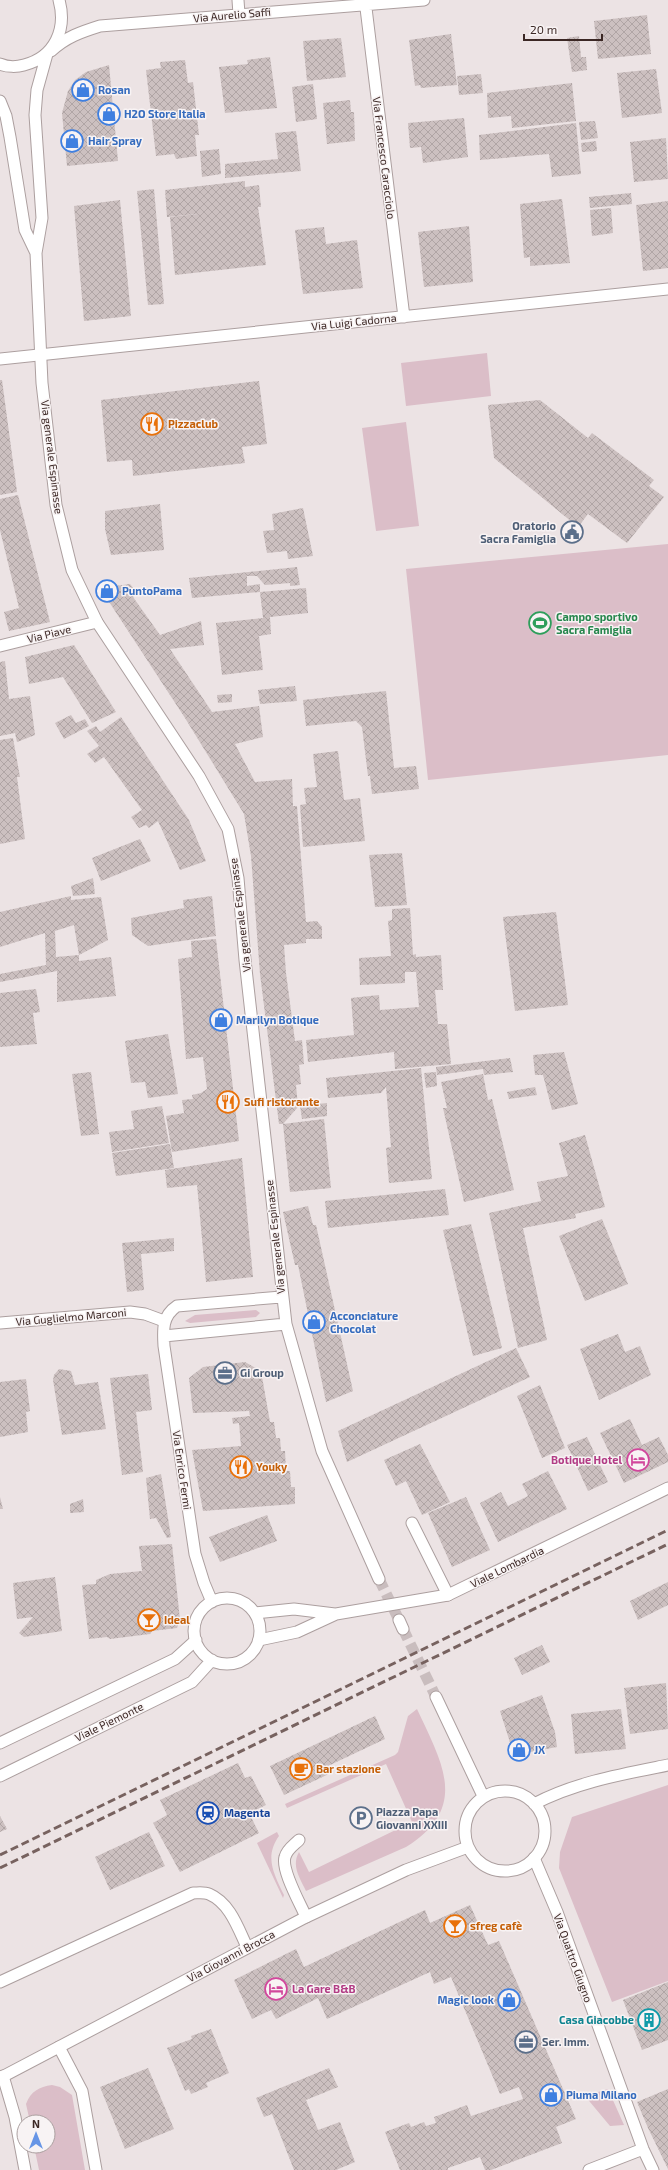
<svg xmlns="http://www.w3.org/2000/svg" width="668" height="2170" viewBox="0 0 668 2170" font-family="'Exo 2',sans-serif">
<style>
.green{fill:#dbbec8}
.building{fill:url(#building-cross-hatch)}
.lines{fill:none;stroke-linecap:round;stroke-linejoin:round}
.tertiary-tunnel{stroke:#c9bdbe;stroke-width:11;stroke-dasharray:11 5.5;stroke-linecap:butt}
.service-casing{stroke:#ac9f9f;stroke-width:13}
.minor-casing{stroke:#ac9f9f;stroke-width:13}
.tertiary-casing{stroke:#ac9f9f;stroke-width:13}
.service{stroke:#fff;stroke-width:11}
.minor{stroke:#fff;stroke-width:11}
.tertiary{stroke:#fff;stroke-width:11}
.rail{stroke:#77625f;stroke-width:3;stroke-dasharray:8 4;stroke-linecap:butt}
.labels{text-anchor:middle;stroke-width:3;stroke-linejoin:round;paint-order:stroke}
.street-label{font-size:11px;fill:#3b2724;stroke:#f8f3f4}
.shop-label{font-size:11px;font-weight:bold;fill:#366cbe;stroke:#f8f3f4;text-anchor:start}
.food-label{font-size:11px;font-weight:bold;fill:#c56008;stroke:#f8f3f4;text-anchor:start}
.service-label{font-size:11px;font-weight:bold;fill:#4e5e75;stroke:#f8f3f4;text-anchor:start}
.leisure-label{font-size:11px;font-weight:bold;fill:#27864d;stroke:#f8f3f4;text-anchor:start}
.hotel-label{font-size:11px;font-weight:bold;fill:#b23c85;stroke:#f8f3f4;text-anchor:end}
.transit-label{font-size:11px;font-weight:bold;fill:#164399;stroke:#f8f3f4;text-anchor:start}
.culture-label{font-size:11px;font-weight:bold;fill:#0d838f;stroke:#f8f3f4;text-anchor:end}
</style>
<defs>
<pattern id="building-cross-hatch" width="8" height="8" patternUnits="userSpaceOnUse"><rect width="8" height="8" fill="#ccc0c0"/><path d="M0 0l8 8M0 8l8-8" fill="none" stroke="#b0a5a5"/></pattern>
</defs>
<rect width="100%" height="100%" fill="#ece3e4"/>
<path class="green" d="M487,353L491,396L406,406L401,363Z
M406,422L419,526L376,531L362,428Z
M668,544V755L428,780L406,569Z
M256,1310L260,1313L256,1317L190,1323L185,1321L195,1315Z
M417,1709C442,1763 470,1807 406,1847L306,1891C300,1878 291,1866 299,1852L309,1872L412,1822L386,1764L287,1808L285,1804L395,1755L398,1752L408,1716Z
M668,1785V1981L612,2002L559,1868L560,1852L572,1817Z
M277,1832L279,1836C264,1857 274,1874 284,1895L283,1898L257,1843Z
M52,2085L60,2087L72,2095L85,2170H39L34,2146H48V2122H30L26,2104C31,2091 39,2087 52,2085Z
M608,2089L624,2125L610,2126L585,2096Z"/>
<path class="building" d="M647,15L651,54L598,59L594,21Z
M451,34L457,85L421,88L420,85L415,86L409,40Z
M579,36L581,57H586L587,70L572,72L567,38Z
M341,38L346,77L307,81L303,41Z
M270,57L277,108L225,113L219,67L248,64L247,60Z
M185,60L188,83L193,82L199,135H195L197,156L176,159L174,154L156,156L146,70L161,68L160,62Z
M109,65L118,161L67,166L62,113L68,91L75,80L86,72Z
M656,69L662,113L622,118L617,73Z
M481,74L483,93L459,95L457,76Z
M572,83L576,121L512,128L511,116L488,118L487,93Z
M313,84L317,119L296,122L292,87Z
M350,100L351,112H354L355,141L327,144L323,103Z
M464,118L468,157L423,163L421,147L410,148L408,123Z
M595,121L598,138L581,140L579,122Z
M576,123L581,174L552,177L549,154L480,160L479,135Z
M296,131L301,171L225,178V164L278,159L275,133Z
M666,138L668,179L634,182L630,142Z
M596,141L597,151L582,152L581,143Z
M219,149L221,174L202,177L200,151Z
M245,181V187L259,185L261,207H258L266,265L175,275L170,217L207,213L167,217L165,190Z
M154,189L164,304L148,305L137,191Z
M631,193L632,204L590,208L589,197Z
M562,199L570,263L530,266V257L524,258L520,204Z
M120,200L131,316L84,321L74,206Z
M668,201V268L643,271L636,205Z
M611,208L613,233L592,236L590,210Z
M469,226L473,282L424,287L418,232Z
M324,227L326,244L357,240L363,288L303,294L295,230Z
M0,380H2L17,492L0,495Z
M259,381L267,444L242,447L245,463L133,476L132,460L107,462L101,400Z
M540,400L588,438L592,433L654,480L649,486L664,497L627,543L588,514L578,527L494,458L488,405Z
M18,495L50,622L9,631L4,612L19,608L0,530V499Z
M160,504L164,550L111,555L105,529V511Z
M303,508L313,556L288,559L287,551L267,553L263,531L274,530L272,514Z
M297,567L300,585L290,586V583L265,585L257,576H247V586L260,584V592L192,598L189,578Z
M130,584L138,594L133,597L160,635L201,621L204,645L170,649L212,712L259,706L263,737L235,744L255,782L292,779L293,806H297L306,922L317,921L322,927V939H306V943L284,945L286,973L295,1041L302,1040L304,1064L299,1065L301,1084L296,1085L298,1107L283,1124H279L260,974L251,856L244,814L185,718L100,588Z
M306,588L308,613L270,617L271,634L259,636L263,670L222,675L216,623L263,618L260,592Z
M74,645L116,712L92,723L63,677L29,684L25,657Z
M5,661L9,699L30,696L35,735L17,742L15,733L0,736V662Z
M295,686L297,701L260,704L258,690Z
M386,691L394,768L416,766L419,789L372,794L370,776H368L362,727L356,721L306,726L303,700Z
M232,694V702L218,703L217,695Z
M71,715L76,723L85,719L89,726L64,739L55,723Z
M121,717L189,820L206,861L180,870L158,821L149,828L146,825L139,828L131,817L142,810L104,757L95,763L87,754L99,746L87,731L96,726L100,732Z
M13,738L20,777H17L25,839L0,844V740Z
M338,751L344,800L360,798L365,841L303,847L300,805L306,804L304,788L317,787L313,754Z
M140,839L151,861L101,881L92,858Z
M402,853L407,905L375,907L369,855Z
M93,878L95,894L73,896L71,886Z
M71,896V900L101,897L108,940L79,955L74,925L55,931L56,957L79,955V961L111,957L116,996L57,1002V971L0,982V974L46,965L45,933L0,947V912Z
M212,896L216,936L148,946L132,935L131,918L184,908L183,900Z
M410,908L413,955L416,954V957L441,955L443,990H435L438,1024H447L451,1064L395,1069L394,1052L308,1062L306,1040L354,1035L351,998L379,995L380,1010L419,1007L416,972H405V983L360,985L359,958L391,956L388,921L392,920V909Z
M556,912L568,1005L515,1011L503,917Z
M216,939L239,1141L172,1152L166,1116L184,1113L182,1100L193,1099L192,1095L201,1093L207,1089L203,1057L186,1059L178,959L192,957L191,941Z
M36,989L40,1012L33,1013L37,1044L0,1047V993Z
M168,1034L178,1094L148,1098L145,1082L131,1083L125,1041Z
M564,1052L578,1104L552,1110L543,1075H535L533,1055Z
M510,1058L513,1072L484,1075L483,1069L437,1075L436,1067Z
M421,1068L432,1179L389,1183L386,1148L391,1147L386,1087L381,1093L328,1098L326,1078Z
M91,1072L99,1134L81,1136L72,1074Z
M436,1072L437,1086L426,1088L424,1073Z
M483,1074L488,1100L492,1099L514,1190L464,1202L443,1108H447L441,1082Z
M535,1087L537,1095L509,1099L507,1092Z
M327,1103V1116L302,1119L300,1106Z
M162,1106L169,1143L112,1152L109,1132L134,1129L131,1111Z
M324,1119L331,1188L290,1192L283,1124Z
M585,1135L605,1207L575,1214L576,1218L523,1228L547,1340L518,1348L489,1213L541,1201L537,1182L568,1176L559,1143Z
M170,1144L174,1168L116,1176L112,1153Z
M242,1158L253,1277L206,1282L197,1185L167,1188L165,1170Z
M445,1189L449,1215L328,1228L325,1201Z
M308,1206L313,1225H316L353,1391L326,1402L298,1265H295L283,1212Z
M602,1219L628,1284L585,1301L559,1236Z
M471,1224L502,1348L473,1356L443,1230Z
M174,1238V1251L141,1254L144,1290L127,1292L122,1243Z
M618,1334L625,1352L640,1346L651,1375L599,1400L580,1349Z
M516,1348L530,1377L347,1462L338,1431Z
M245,1362L261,1371L270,1422H274L276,1438H280L281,1451H285L286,1471H290L291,1487H295V1504L203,1511L192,1450L241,1446L239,1423L233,1424L232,1418L250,1416L249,1411L193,1413L189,1378L203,1367Z
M59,1369L71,1371L75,1385L98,1382L106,1429L62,1435L53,1380L54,1375Z
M148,1374L152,1410L136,1412L143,1472L122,1475L110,1378Z
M26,1379L30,1411L26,1412L28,1432L0,1437V1382Z
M540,1385L565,1448L542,1458L517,1396Z
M630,1419L642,1445L659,1437L668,1455V1462L624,1483L600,1433Z
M587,1437L608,1482L588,1491L567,1445Z
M420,1444L450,1502L422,1515L406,1481L396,1486L384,1460Z
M548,1471L567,1509L498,1542L480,1503L501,1492L508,1506L528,1496L522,1484Z
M161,1474L171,1537L167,1538L156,1518L150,1519L146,1478Z
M0,1497L3,1509H0Z
M466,1497L490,1550L452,1567L428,1513Z
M83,1499L84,1512L70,1513V1504Z
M267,1515L277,1541L220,1562L209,1537Z
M172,1544L180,1620L177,1628L152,1631L150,1634L110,1639L107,1637L89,1639L82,1585L96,1584V1580L110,1574L142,1571L139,1546Z
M55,1577L62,1631L24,1637L19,1633L33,1617L17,1619L13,1583Z
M668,1582V1605L638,1620L630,1601Z
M542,1645L550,1662L522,1675L514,1658Z
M666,1683L668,1729L630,1734L624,1688Z
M542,1695L555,1732L557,1747L514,1755L500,1711Z
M621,1709L626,1749L575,1754L571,1714Z
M375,1716L385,1739L328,1766L331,1773L284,1795L270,1766Z
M238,1763L245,1778L251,1776L266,1805L249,1813L259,1833L180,1872L153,1823L167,1815L160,1800Z
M0,1816L7,1829L0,1832Z
M149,1832L165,1866L110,1890L95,1857Z
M470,1905L488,1945L499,1941L576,2119L556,2127L562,2143L491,2170H485L480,2157L448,2168V2170H400L385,2132L409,2123L411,2127L424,2122L426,2126L436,2123L434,2117L467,2105L471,2116L523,2099L519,2087L500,2094L451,1977L434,1984L430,1972L327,2019L318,1998L276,2019L271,2010L252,2019L234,1980L296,1949L304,1967L425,1910L430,1923Z
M668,1982V2040L642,2050L623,2000Z
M211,2029L229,2073L206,2083L208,2087L191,2094L189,2089L185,2091L167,2048L192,2039L191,2036Z
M148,2068L174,2129L125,2149L100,2087Z
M329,2068L338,2087L306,2100L318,2130L340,2122L355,2162L336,2170H294L272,2114L264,2117L256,2098Z
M668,2089V2169L648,2128L637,2102Z"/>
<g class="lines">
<path class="tertiary-tunnel" d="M379,1579L399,1620
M403,1629L436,1697"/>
<g class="service-casing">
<path id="service" d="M412,1523L448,1595
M299,1840C294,1845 287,1849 285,1857C281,1870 300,1903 306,1917
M0,1982L193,1893C198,1893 204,1892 209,1894C230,1903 238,1928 247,1947"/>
</g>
<g class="minor-casing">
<path id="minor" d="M238,0L239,14
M365,0L404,317
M51,51C66,37 81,32 100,26L424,0
M0,359L668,289
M0,646L97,622
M0,1323L130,1312L145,1314L164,1321
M255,1613L294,1609L335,1614
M259,1640L297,1632L336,1614L448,1595L668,1488
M534,1858L557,1912L643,2149L653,2170
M59,2047L82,2091L96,2170
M3,2076L15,2117L25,2170
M589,2170L643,2149"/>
</g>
<g class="tertiary-casing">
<path id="tertiary" d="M47,54L37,90L35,115L42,218L36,253L42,383L56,505L72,570L97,622L199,776L228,829L238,878L245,960L286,1324L322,1451L379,1579
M0,64C7,67 17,67 24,65C55,57 67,29 59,0
M0,101L6,116L10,137L25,230L36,253
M164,1336L286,1324
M194 1631a33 33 0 1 1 66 0a33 33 0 1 1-66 0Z
M212,1602L204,1583L195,1554L164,1346C163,1330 162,1316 177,1306L281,1297
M399,1620L403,1629
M436,1697L483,1796
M0,1743L175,1659L196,1640
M0,1776L192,1682L212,1660
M465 1831a40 40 0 1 1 80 0a40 40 0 1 1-80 0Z
M534,1804C576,1782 623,1774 668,1765
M0,2078L306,1917L406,1870L468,1847"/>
</g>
<use href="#service" class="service"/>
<use href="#minor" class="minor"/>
<use href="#tertiary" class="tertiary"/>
<path class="rail" d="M0,1855L668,1530
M0,1868L668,1544"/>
</g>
<defs>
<g id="shop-ring" transform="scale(1.15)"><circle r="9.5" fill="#f8f3f4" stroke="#3f7fe0" stroke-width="1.5"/><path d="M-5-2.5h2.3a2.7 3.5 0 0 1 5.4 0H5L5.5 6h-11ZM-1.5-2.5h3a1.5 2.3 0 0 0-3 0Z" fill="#3f7fe0"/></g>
<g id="restaurant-ring" transform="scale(1.15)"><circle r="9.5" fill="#f8f3f4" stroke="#e8710a" stroke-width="1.5"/><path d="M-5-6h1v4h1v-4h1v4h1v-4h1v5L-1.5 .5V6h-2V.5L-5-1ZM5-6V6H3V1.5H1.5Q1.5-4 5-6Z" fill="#e8710a"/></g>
<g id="civic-ring" transform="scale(1.15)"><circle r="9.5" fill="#f8f3f4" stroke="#5c6f8a" stroke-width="1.5"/><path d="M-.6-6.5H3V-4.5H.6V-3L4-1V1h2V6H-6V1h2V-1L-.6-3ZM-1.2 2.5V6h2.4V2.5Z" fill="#5c6f8a"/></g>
<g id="stadium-ring" transform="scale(1.15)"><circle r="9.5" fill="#f8f3f4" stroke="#2e9e5b" stroke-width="1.5"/><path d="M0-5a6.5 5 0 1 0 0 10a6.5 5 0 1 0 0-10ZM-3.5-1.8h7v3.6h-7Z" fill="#2e9e5b"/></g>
<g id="office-ring" transform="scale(1.15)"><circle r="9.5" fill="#f8f3f4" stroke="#5c6f8a" stroke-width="1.5"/><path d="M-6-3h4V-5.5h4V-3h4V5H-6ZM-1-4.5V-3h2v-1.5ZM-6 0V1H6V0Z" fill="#5c6f8a"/></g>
<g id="hotel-ring" transform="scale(1.15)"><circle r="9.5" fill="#f8f3f4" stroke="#d1479c" stroke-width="1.5"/><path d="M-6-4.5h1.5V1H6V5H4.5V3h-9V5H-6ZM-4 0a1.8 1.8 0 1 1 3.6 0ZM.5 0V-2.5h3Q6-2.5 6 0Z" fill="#d1479c"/></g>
<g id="bar-ring" transform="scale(1.15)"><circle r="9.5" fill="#f8f3f4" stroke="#e8710a" stroke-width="1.5"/><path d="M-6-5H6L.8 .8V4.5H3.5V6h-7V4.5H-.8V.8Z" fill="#e8710a"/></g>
<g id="cafe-ring" transform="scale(1.15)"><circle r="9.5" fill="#f8f3f4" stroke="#e8710a" stroke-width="1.5"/><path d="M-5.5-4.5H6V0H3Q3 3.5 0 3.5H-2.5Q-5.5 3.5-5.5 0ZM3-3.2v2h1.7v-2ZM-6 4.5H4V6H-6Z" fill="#e8710a"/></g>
<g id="station-ring" transform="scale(1.15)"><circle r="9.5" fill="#f8f3f4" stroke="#1a4fb4" stroke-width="1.5"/><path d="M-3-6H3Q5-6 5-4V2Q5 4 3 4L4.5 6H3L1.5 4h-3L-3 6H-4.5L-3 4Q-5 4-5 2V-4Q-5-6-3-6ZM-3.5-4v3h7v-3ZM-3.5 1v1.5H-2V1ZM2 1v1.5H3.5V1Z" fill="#1a4fb4"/></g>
<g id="parking-ring" transform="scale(1.15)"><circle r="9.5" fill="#f8f3f4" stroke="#5c6f8a" stroke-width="1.5"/><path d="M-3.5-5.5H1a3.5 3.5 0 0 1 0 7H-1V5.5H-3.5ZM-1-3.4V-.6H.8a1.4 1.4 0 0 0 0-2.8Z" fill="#5c6f8a"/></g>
<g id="building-ring" transform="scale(1.15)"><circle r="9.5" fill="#f8f3f4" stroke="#0f9aa8" stroke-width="1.5"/><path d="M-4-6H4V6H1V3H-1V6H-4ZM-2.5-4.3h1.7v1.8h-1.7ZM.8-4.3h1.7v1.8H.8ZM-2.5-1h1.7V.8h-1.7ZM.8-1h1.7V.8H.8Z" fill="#0f9aa8"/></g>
</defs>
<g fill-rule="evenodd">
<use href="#shop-ring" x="83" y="90"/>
<use href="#shop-ring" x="109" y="114"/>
<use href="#shop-ring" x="72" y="141"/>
<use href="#restaurant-ring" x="152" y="424"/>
<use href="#civic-ring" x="572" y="532"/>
<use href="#shop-ring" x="107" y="591"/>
<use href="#stadium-ring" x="540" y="623"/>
<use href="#shop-ring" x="221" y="1020"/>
<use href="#restaurant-ring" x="228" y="1102"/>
<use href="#shop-ring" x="314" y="1322"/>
<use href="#office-ring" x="225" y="1373"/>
<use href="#hotel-ring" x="638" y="1460"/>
<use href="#restaurant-ring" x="241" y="1467"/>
<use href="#bar-ring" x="149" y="1620"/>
<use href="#shop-ring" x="519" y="1750"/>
<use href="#cafe-ring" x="301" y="1769"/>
<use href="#station-ring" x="208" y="1813"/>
<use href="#parking-ring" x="361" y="1818"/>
<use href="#bar-ring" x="455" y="1926"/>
<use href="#hotel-ring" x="276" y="1989"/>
<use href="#shop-ring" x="509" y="2000"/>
<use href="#building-ring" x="649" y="2020"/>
<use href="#office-ring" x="526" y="2042"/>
<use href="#shop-ring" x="551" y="2095"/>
</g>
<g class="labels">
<g class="street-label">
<text transform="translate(232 15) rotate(-5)" y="4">Via Aurelio Saffi</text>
<text transform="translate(384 158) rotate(83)" y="4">Via Francesco Caracciolo</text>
<text transform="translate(354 322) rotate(-6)" y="4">Via Luigi Cadorna</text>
<text transform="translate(52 457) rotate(83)" y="4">Via generale Espinasse</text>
<text transform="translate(49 634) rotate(-14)" y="4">Via Piave</text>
<text transform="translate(240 915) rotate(-97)" y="4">Via generale Espinasse</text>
<text transform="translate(275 1237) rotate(-96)" y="4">Via generale Espinasse</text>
<text transform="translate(71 1317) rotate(-5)" y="4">Via Guglielmo Marconi</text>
<text transform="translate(182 1470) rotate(82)" y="4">Via Enrico Fermi</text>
<text transform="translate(507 1567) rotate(-26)" y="4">Viale Lombardia</text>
<text transform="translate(109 1722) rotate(-26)" y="4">Viale Piemonte</text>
<text transform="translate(231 1956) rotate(-28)" y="4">Via Giovanni Brocca</text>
<text transform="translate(573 1958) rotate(70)" y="4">Via Quattro Giugno</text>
</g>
<g class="shop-label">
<text x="98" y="94">Rosan</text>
<text x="124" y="118">H2O Store Italia</text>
<text x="88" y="145">Hair Spray</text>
<text x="122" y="595">PuntoPama</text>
<text x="236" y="1024">Marilyn Botique</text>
<text x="330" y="1320">Acconciature<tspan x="330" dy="13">Chocolat</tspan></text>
<text x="534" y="1754">JX</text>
<text x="494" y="2004" text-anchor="end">Magic look</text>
<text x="566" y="2099">Piuma Milano</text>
</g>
<g class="food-label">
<text x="168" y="428">Pizzaclub</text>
<text x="244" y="1106">Sufi ristorante</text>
<text x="256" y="1471">Youky</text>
<text x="164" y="1624">Ideal</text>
<text x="316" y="1773">Bar stazione</text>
<text x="470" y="1930">sfreg cafè</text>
</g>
<g class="service-label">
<text x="556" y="530" text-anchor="end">Oratorio<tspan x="556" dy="13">Sacra Famiglia</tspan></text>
<text x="240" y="1377">Gi Group</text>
<text x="376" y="1816">Piazza Papa<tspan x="376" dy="13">Giovanni XXIII</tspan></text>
<text x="542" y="2046">Ser. Imm.</text>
</g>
<g class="leisure-label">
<text x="556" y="621">Campo sportivo<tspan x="556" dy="13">Sacra Famiglia</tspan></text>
</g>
<g class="hotel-label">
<text x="622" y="1464">Botique Hotel</text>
<text x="292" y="1993" text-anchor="start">La Gare B&amp;B</text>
</g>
<g class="transit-label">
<text x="224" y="1817">Magenta</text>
</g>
<g class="culture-label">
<text x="634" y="2024">Casa Giacobbe</text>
</g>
</g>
<g transform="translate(36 2134)"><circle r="19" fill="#f8f3f4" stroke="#aca1a1"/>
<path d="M0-3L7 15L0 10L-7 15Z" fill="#6795e6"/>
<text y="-6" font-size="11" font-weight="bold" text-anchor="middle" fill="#3b2724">N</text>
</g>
<path d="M524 34v6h78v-6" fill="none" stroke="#3b2724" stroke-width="2"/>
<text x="530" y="34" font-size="12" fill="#3b2724" stroke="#f8f3f4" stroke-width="3" paint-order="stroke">20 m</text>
</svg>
